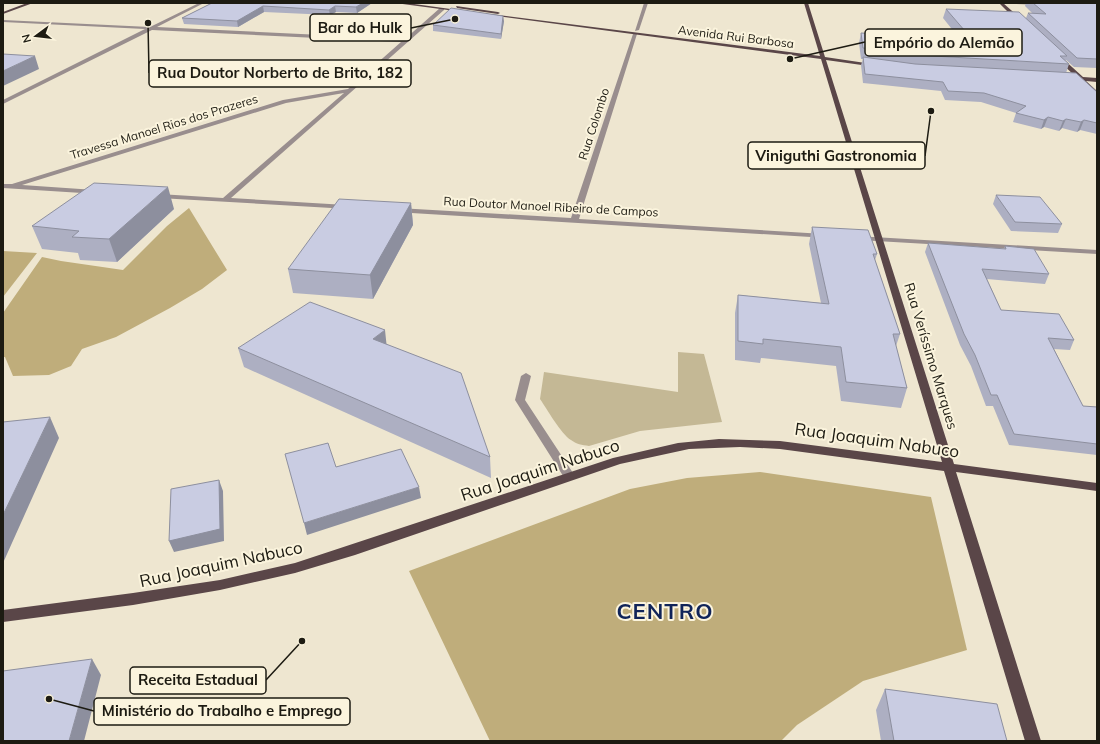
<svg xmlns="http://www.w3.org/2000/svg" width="1100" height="744" viewBox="0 0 1100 744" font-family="Mulish,sans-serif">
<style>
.green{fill:#c4b895}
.forest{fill:#bfad7b}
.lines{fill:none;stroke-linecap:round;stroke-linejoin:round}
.minor{fill:#998e8e;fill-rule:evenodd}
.major{fill:#5a4648;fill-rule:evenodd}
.wall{fill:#adafc2}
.shaded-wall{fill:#8d8f9e}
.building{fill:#c9cce2;stroke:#8d8f9e}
.labels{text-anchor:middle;stroke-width:4;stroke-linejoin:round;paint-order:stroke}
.far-street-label{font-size:12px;fill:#1d1b12;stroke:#fbf4dd}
.street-label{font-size:14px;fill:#1d1b12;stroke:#fbf4dd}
.near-street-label{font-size:17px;fill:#1d1b12;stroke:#fbf4dd}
.near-district-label{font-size:22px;font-weight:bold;letter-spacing:1px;fill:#102459;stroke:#fbf4dd}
.leader{fill:none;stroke:#1d1b12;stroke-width:1.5}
.callout-dot{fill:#1d1b12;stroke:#fbf4dd;stroke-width:1.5}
.callout{fill:#fbf4dd;stroke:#1d1b12;stroke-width:1.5}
.callout-label{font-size:15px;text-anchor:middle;font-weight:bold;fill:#1d1b12}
</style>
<rect width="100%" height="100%" fill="#eee6d0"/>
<path class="green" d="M678,352L704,354L722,422L640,431L589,446C582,445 576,444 571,440C561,434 547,409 540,399L544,372L678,392Z"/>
<path class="forest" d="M189,208L227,270L202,289L170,308L116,337L82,349L71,366L49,375L13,376L5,357H3V313L42,257L61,261L123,270L167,226Z
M3,251L37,253L3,297Z
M760,472L931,497L967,650L863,681L797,725L781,741H490L409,571L630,489L687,478Z"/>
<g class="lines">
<path class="minor" d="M199,3H204L157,27L405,39L440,8H444V10L231,198L346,205L350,207L349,209L159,198L155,196L159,194L223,198L344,93L286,103L22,185L95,190H98V194L3,188V184H12L283,100L348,89L401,42L152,30L3,104V100L145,29L3,22V20L150,27Z
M644,3H648L639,30L635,31Z
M997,3H1040L1041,4L1039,5Z
M635,33L637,34L579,219L824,234H827V238L395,212V208H398L571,218L633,34Z
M856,236L1097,250V254L859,240H856Z
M526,373L531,376L525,400L573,473L575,476L573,479H565L515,400L521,376Z"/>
<path class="major" d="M27,3H33L3,14V12Z
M395,3H407L465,11L463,12Z
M804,3H808L825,57L879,65L876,67L826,60L954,464L1097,483V491L956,472L1041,741H1025L944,471L780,449L740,447L689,449L620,464L355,555L295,573L220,590L133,605L3,622V610L133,593L220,580L295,563L613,458L678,443L719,439L780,441L942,462L821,59L489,15L491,14L820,56Z
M999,3H1003L1021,19V21H1017Z
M456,6L498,12L500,13L498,14L457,8Z
M1057,57H1061L1083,77L1097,78V82L1086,81L1097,91V96L1080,80L1067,79V77H1076L1057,59Z"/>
</g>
<path class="wall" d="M212,3H372L357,13L336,12L330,15L264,12L238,27L184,24L182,18Z
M1026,3H1097V68L1074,67L1066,60H1065L1069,64L1066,73L1097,92V134L1080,130L1077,132L1062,128L1059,131L1044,127L1041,129L1013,122L1016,113L981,102L945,100L941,91L863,83L861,65L863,59H861L859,43L861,33L914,36L915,31L955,33L943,18L946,9L1026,18L1028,13L1033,14L1025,6Z
M504,21L501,39L433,31V25Z
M996,195L1062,224L1058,233L1011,231L993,204Z
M411,203L413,225L373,299L293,293L288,269Z
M174,209L117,262L80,260L78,253L42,249L32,226Z
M812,227L877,254L875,260L900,334L896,346L907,388L901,408L841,401L836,366L761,358L760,363L735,360V313L738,295L821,303L809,244Z
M928,243L1004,249L1005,246L1049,274L1045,284L987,279L1001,310L1074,340L1070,350L1054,349L1083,406L1097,407V455L1009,445L993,406H986L971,366L960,345L925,252Z
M387,344L490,457L491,478L244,367L238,348Z
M885,689L1007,741H881L876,710Z"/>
<path class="shaded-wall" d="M363,3H372L357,13L356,7Z
M263,6L264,12L238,27L237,21Z
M335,6L336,12L330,15L329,10Z
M503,16L504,21L501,39V34Z
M35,56L39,69L3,86V71Z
M1048,117L1044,127L1041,129L1044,120Z
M1066,119L1062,128L1059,131L1063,121Z
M1084,120L1080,130L1077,132L1081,122Z
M168,187L174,209L117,262L109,239Z
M411,203L413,225L373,299L370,275Z
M385,330L387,349L373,339Z
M50,417L59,438L3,563V515Z
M219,480L223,491L224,541L174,552L169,541Z
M419,487L421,498L307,535L304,523Z
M92,659L101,675L84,741H69Z"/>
<path class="building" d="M212,3H363L356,7L335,6L329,10L263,6L237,21L182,18Z
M1033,3H1097V59L1077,58L1028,13L1046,14Z
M451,8L503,16L501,34L433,25Z
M946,9L1019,12L1067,56H1060L1069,64L916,55L863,48L861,33L918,36L915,31L964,33L962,31H965Z
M3,54L35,56L3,71Z
M863,57L915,64L1076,73L1097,92V123L1084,120L1081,122L1066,119L1063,121L1048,117L1044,120L1016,113L1026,106L984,93L948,91L943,82L865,74Z
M94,183L168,187L109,239L72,237L79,231L32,226Z
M996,195L1040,197L1062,224L1015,222Z
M339,199L411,203L370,275L288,269Z
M812,227L868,230L877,254H873L900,334H893L907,388L846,382L841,347L763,339V344L738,341V295L829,304Z
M928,243L1006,249L1005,246L1034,249L1049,274L982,269L1001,310L1059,314L1074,340L1048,338L1083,406L1097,407V444L1014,434L997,395H991L975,355L964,334Z
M310,302L385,330L373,339L461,373L490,457L238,348Z
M50,417L3,515V422Z
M328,443L336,467L401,449L419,487L304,523L285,454Z
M219,480L220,529L169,541L171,489Z
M92,659L69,741H3V671Z
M885,689L997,704L1007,741H894Z"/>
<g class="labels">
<g class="far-street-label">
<text transform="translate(736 37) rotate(7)" y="4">Avenida Rui Barbosa</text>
<text transform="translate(594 124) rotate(-72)" y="4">Rua Colombo</text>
<text transform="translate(164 127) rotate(-17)" y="4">Travessa Manoel Rios dos Prazeres</text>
<text transform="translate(551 207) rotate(3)" y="4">Rua Doutor Manoel Ribeiro de Campos</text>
</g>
<g class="street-label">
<text transform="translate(931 356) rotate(73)" y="5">Rua Veríssimo Marques</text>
</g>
<g class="near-street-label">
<text transform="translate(877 440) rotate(8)" y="6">Rua Joaquim Nabuco</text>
<text transform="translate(540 470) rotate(-18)" y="6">Rua Joaquim Nabuco</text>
<text transform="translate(221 564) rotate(-12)" y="6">Rua Joaquim Nabuco</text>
</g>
<g class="near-district-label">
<text x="665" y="619">CENTRO</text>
</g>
</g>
<path class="leader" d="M455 19L411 28M790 59L865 42M148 23L149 73M931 111L925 156M302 641L266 680M49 699L94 711"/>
<g class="callout-dot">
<circle cx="455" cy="19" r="4"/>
<circle cx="790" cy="59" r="4"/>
<circle cx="148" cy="23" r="4"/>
<circle cx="931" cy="111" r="4"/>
<circle cx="302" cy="641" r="4"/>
<circle cx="49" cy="699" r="4"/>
</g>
<g class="callout">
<rect x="310" y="14" width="101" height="27" rx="4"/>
<rect x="865" y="29" width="157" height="27" rx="4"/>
<rect x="149" y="60" width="262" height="27" rx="4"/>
<rect x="748" y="142" width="177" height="27" rx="4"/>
<rect x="130" y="667" width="136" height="27" rx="4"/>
<rect x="94" y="698" width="256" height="27" rx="4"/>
</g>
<g class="callout-label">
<text x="360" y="33">Bar do Hulk</text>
<text x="944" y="48">Empório do Alemão</text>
<text x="280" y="78">Rua Doutor Norberto de Brito, 182</text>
<text x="836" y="161">Viniguthi Gastronomia</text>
<text x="198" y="685">Receita Estadual</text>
<text x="222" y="716">Ministério do Trabalho e Emprego</text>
</g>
<rect width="1100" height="744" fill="none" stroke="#1d1b12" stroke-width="8"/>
<g transform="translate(36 36) rotate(255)" stroke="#fbf4dd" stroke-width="3" paint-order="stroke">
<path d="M0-3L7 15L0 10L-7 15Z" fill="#1d1b12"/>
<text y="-6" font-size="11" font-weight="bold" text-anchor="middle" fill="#1d1b12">N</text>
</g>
</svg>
